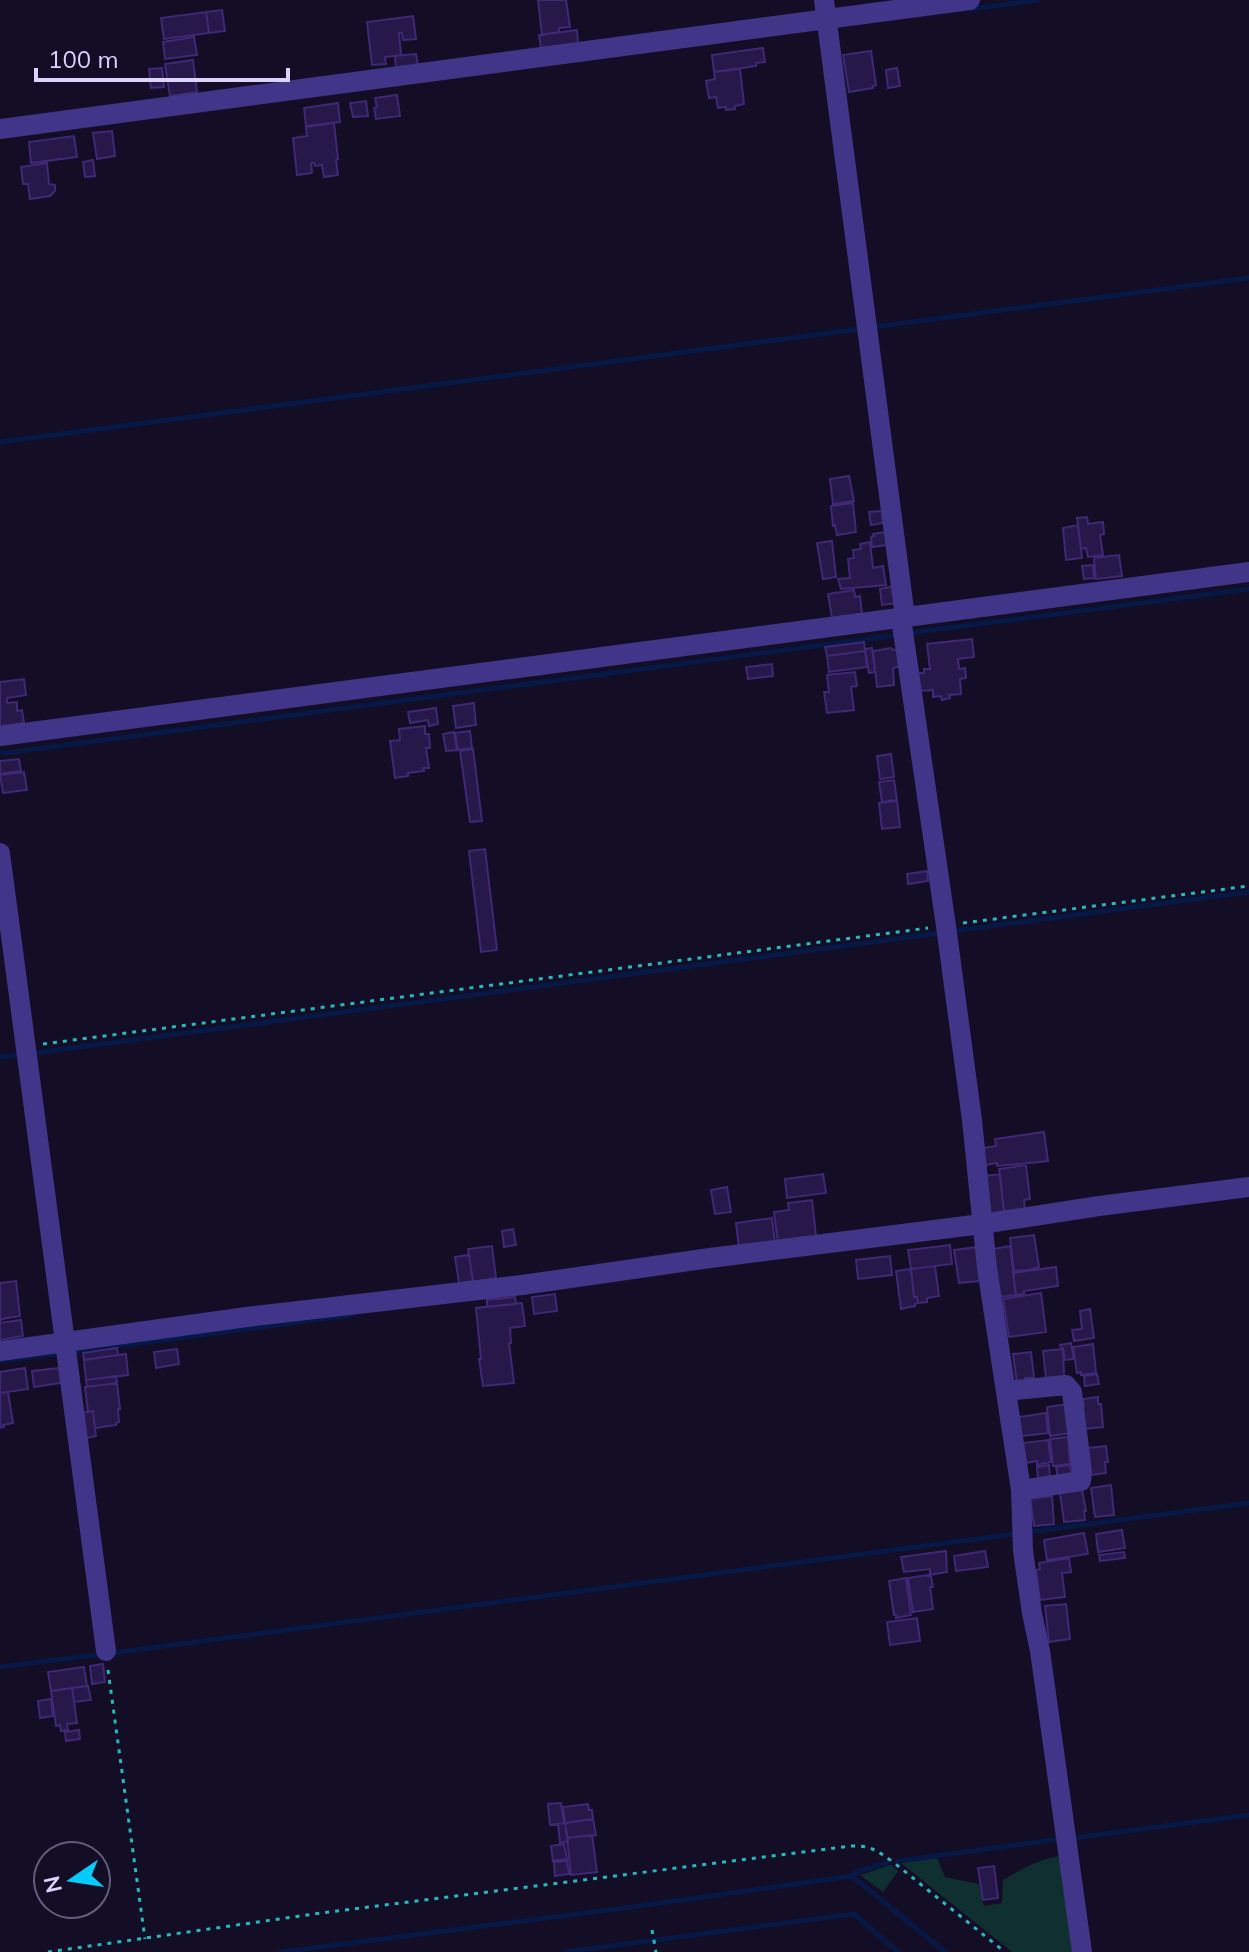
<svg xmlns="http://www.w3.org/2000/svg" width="1249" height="1952" viewBox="0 0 1249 1952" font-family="Mulish,sans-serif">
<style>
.green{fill:#102f31}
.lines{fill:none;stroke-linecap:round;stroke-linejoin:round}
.stream{stroke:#061846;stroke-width:5}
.building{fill:#261849;stroke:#3f2876;stroke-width:2}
.path{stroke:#26babf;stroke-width:3;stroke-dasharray:4 6;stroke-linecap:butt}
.street{stroke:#403589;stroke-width:20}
</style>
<rect width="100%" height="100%" fill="#140d26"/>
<path class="green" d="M1064,1856L1076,1952H1012L901,1863L937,1858L945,1877L979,1884L984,1906L1002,1903L1003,1880C1022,1869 1042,1857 1064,1856Z
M891,1865L898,1871L883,1892L860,1875Z"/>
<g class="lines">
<path class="stream" d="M970,9L1038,0
M873,327L1249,278
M0,442L860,329
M909,633L1249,589
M0,752L5,753L899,635
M953,931L1249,892
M34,1053L941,933
M0,1057L20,1055
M72,1352L352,1315
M0,1361L62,1353
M1029,1532L1249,1503
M112,1653L1015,1534
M0,1667L102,1654
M1073,1838L1249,1815
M898,1861L1060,1839
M852,1876L858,1871L887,1863
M281,1952L632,1907L852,1876L945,1952
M565,1952L854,1914L898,1952"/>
</g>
<path class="building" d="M538,0H566L570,27L559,28V32L542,35Z
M222,10L225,31L209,33L206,12Z
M206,12L209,33L164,39L161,18Z
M413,16L416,39L403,40L402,33H399L401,55L385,57L386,64L372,65L367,22Z
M577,30L578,44L541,48L539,35Z
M194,37L197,55L165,59L163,42Z
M763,48L765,62L756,63V66L714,72L712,55Z
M871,51L876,85L873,86V88L849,92L843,55Z
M416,54L418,66L396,69L395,56Z
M193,60L197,92L170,96L165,64Z
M162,68L164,87L151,88L149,69Z
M897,68L900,86L888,88L886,70Z
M740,69L744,104L735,106V109L726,110V107L718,108L716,97L709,98L706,81L715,79L714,72Z
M397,95L400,116L376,119L374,108L377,107L375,98Z
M366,101L368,116L353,117L350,103Z
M338,103L340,122L306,126L304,108Z
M334,123L338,159L336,160L338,175L324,177L322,165L315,166L314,163H311L312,173L297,175L293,138L307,136L306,127Z
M112,131L115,156L97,159L93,133Z
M74,136L77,157L31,163L29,142Z
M93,160L95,176L85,177L83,162Z
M47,163L49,184L55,185V191L50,196L30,199L28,184H23L21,167Z
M849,476L854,501L833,504L830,479Z
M853,503L856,532L837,535L835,525L833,526L831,506Z
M882,511L883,523L871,525L869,512Z
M1087,517L1088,524L1103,522L1104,534L1100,535L1103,555L1088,557L1086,548L1081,549L1077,518Z
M1078,525L1082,558L1066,560L1063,528Z
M885,532L887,545L872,547L871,537L874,536L873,534Z
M832,541L836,577L823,579L817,543Z
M870,542L873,568L883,566L886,585L841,589L838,579L850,578L848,559L854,558L853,550L861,549L860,544Z
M1119,555L1122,576L1096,579L1094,558Z
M1093,565L1094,578L1084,579L1082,566Z
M895,586L897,603L882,605L880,589Z
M854,590L855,597L860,596L862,614L832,618L828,594Z
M972,639L974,657L958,659L959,669L965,668L966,678L960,679L961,694L949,695L950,698L942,700L941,696L933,697V690L920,691L918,673H924V669H930L927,644Z
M864,642L865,651L827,656L825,647Z
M872,648L875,672L869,673L865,649Z
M891,648L892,650L899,649L901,666L893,668L894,685L877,687L873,651Z
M865,651L867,667L829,672L827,656Z
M772,664L773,676L748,679L746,667Z
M855,672L857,686L851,687L854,710L827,713L824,692H829L827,675Z
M24,679L26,695L7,698V703L17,702V711L22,710L24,723L0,726V682Z
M474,703L476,725L456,728L453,706Z
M436,708L438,724L429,726L428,720L410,723L408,712Z
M425,726V734H429L430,748H426L429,768H423L424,771L408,773V776L395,778L390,741L400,740L399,729Z
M470,731L472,748L458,750L455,733Z
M454,732L457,750L446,751L443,734Z
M473,749L482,821L470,822L460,751Z
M891,754L894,777L880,779L877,756Z
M19,759L21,771L0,774V761Z
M24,772L27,790L3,793L0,775Z
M894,780L897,800L882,802L879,782Z
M897,801L900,827L882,829L879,803Z
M485,849L497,950L481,952L469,851Z
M927,871L928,881L908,884L907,874Z
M1044,1132L1048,1161L997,1166V1163L980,1166L978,1149L996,1146L995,1139Z
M1026,1165L1030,1199L1024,1200L1025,1209L1004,1212L999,1169Z
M823,1174L826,1193L787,1198L785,1179Z
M1000,1174L1004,1212L990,1214L984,1176Z
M727,1187L731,1212L715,1214L711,1190Z
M812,1200L816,1236L778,1243L774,1212L789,1210L788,1203Z
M772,1218L775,1243L739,1248L736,1223Z
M513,1229L516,1245L504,1247L502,1231Z
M1034,1235L1039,1267L1029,1270L1014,1271L1010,1238Z
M950,1245L952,1264L911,1269L908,1250Z
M492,1246L496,1278L473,1282L468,1249Z
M1010,1246L1016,1295L1000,1297L993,1249Z
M977,1247L980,1281L959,1283L954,1250Z
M469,1255L473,1281L459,1283L455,1257Z
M890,1256L892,1275L858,1279L856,1260Z
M935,1266L939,1296L927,1298V1302L918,1303L917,1297H914L911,1269Z
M1056,1267L1058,1286L1024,1291V1294L1016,1295L1013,1273Z
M911,1269L914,1297H917L918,1303L915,1304V1306L901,1309L896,1271Z
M16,1281L20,1316L2,1319L0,1321V1283Z
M1041,1293L1046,1332L1009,1337L1003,1299Z
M555,1294L557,1311L534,1314L532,1297Z
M515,1297L516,1304L487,1307V1300Z
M522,1303L525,1326L510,1328L511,1343H509L514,1383L483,1386L479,1359H481L476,1308Z
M1090,1309L1094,1338L1074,1341L1072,1330L1082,1329L1080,1311Z
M21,1320L23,1336L0,1340V1323Z
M1071,1343L1074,1359L1065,1360L1063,1348H1061L1060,1345Z
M1093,1344L1096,1373L1081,1375V1372L1077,1373L1073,1347Z
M117,1348L118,1355L84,1360L83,1353Z
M177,1349L179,1364L156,1368L154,1352Z
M1063,1349L1064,1376L1046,1378L1043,1351Z
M1031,1352L1034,1378H1025V1382L1017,1383L1013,1354Z
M126,1354L128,1375L86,1380L84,1360Z
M25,1368L28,1389L0,1393V1372Z
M59,1368L61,1383L34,1387L32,1371Z
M1097,1374L1099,1384L1085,1386L1084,1376Z
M116,1376L117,1383L87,1387L86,1380Z
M117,1383L120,1409H118L119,1422L116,1423V1425L95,1428L93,1411L88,1412L85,1387Z
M8,1392L13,1423L3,1425L4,1427L0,1428V1393Z
M1098,1397V1404H1101L1103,1427L1085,1429L1081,1405L1084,1406L1083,1399Z
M1068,1404L1072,1433L1050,1436L1047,1407Z
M93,1411L96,1436L83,1439L80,1413Z
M1046,1413L1048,1433L1022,1436L1019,1417Z
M1068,1437L1070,1464L1053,1466L1050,1439Z
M1048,1440L1051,1462L1037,1465V1461L1026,1463L1023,1443Z
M1106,1446L1108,1462H1105L1106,1473L1091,1475L1088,1448Z
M1049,1465L1050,1478L1038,1479L1037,1467Z
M1070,1465L1072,1476L1058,1478L1056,1467Z
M1111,1485L1114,1515L1095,1517L1091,1488Z
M1082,1490L1086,1511H1084L1085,1520L1064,1522L1060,1493Z
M1052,1496L1054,1524L1034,1526L1030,1499Z
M1122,1530L1125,1548L1098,1552L1096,1534Z
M1084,1533L1088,1554L1047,1560L1044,1540Z
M946,1551L947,1572L930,1575V1569L904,1572L901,1557Z
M985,1551L988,1567L956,1571L954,1556Z
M1124,1552L1125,1558L1100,1561L1099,1555Z
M1069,1558L1071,1572L1062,1573L1065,1597L1040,1600L1036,1570L1040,1569L1039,1563Z
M928,1575V1576H931L933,1587H930L933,1609L913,1612L908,1578Z
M906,1578L911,1615L896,1618V1615H894L889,1581Z
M1066,1604L1070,1639L1049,1642L1045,1606Z
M917,1618L920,1641L890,1645L887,1622Z
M103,1664L105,1682L92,1684L90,1666Z
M84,1667L87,1686L51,1691L48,1672Z
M88,1686L91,1700L74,1702L72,1688Z
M72,1688L77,1723L67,1724L68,1730L61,1731L60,1725L56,1726L51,1691Z
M51,1699L53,1716L40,1718L38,1701Z
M79,1730L80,1739L66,1741L65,1732Z
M561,1803L564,1823L550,1825L548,1804Z
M588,1804L589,1810H592L593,1819L565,1823L563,1807Z
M593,1819L596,1835L567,1838L565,1823Z
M565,1823L568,1842L560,1843L558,1824Z
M592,1835L597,1872L571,1875L567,1838Z
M564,1844L567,1859L553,1861L551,1846Z
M567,1861L569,1874L555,1876L554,1862Z
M994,1866L998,1898L983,1900L978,1868Z"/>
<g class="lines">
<path class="path" d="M963,923L1249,886
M43,1044L928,928
M108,1670L145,1939
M652,1930L656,1952
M48,1952L314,1914L851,1846C871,1845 877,1851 893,1862L1005,1952"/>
<path class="street" d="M824,0L905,617
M0,129L970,0
M901,618L946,926L972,1120L987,1268L1021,1490L1023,1551L1032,1613L1040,1651L1082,1952
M0,736L1249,572
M0,853L106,1651
M0,1351L254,1316L522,1285L710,1258L982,1224L1099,1206L1249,1187
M1006,1391L1066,1385L1072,1392L1082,1472L1081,1481L1021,1490"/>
</g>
<g transform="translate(72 1880) rotate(257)"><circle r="38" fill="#140d26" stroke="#645c7d" stroke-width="2"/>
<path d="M0-6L14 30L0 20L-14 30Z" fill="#00cdfd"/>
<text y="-12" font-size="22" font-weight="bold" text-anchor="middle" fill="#dcd2ff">N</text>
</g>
<path d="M36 68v12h252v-12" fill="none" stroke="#dcd2ff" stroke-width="4"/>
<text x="48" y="68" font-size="24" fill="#dcd2ff" stroke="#140d26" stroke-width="6" paint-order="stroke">100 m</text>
</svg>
